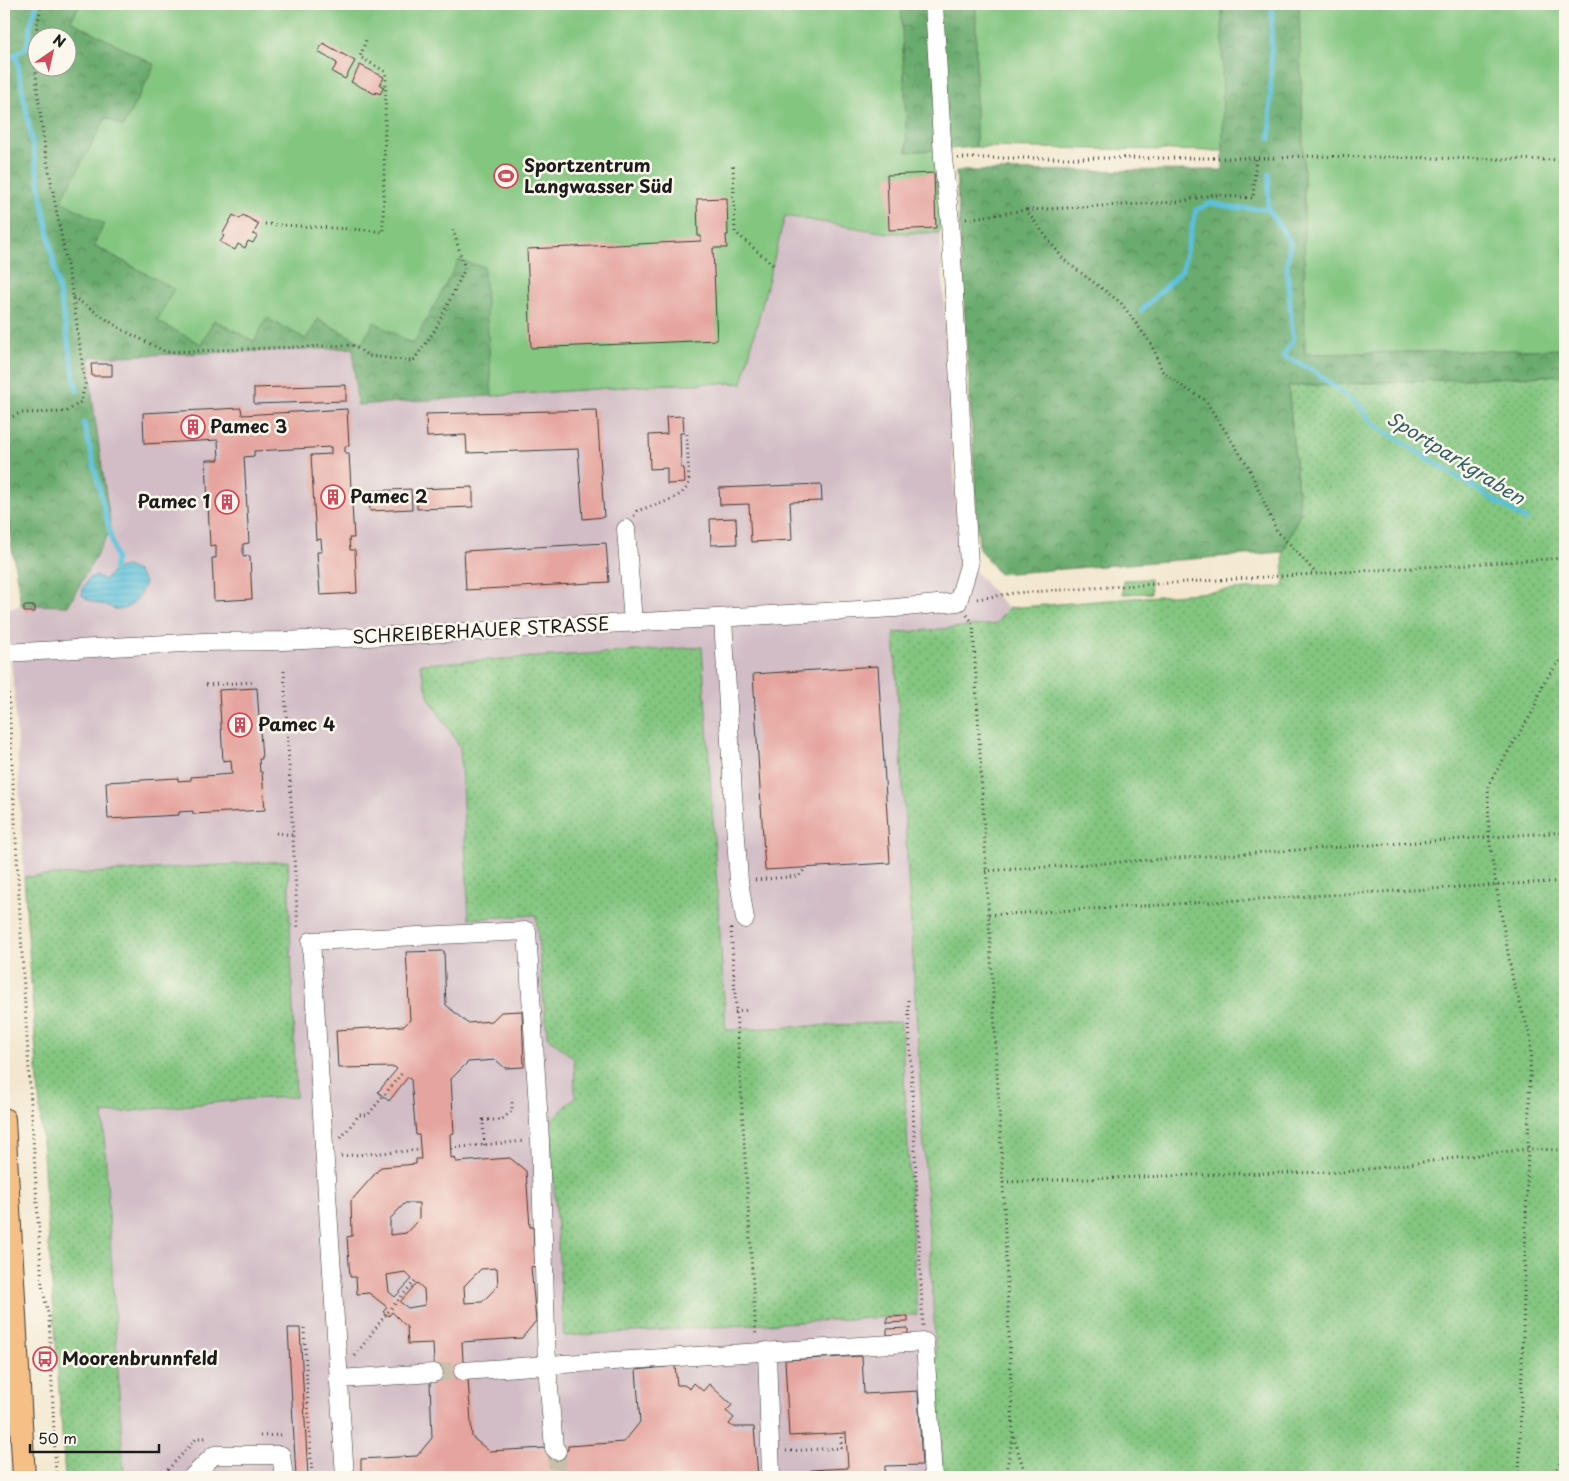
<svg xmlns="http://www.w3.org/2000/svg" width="1569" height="1481" viewBox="0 0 1569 1481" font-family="'Playpen Sans',sans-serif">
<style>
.industrial{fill:#d2bdc6;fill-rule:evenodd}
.grass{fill:url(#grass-dots);stroke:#50714e}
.forest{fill:url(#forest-crowns);stroke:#436445;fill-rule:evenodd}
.green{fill:#83c680;stroke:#50714e}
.water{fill:url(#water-rules);stroke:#3c6e7b}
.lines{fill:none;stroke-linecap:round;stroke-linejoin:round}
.stream{stroke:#5cc0da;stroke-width:5}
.building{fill:#e5a49e;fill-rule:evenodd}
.minor-tunnel{stroke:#c8bfab;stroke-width:18;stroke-dasharray:18 9;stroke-linecap:butt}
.minor-casing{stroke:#3c3b37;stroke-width:19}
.major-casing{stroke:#3c3b37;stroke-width:24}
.path{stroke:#3c3b37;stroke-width:3;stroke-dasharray:1 4;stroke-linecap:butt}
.minor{stroke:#fff;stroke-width:18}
.major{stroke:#f5bf86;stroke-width:22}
.labels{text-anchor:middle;stroke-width:5;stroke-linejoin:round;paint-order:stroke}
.poi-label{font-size:18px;font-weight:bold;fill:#1c1c1c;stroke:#fbf7ec;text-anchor:start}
.street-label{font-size:18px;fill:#1c1c1c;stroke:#fbf7ec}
.water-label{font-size:19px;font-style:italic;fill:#365e68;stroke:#fbf7ec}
</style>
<defs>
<pattern id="grass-dots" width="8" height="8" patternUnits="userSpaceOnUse" patternTransform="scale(1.25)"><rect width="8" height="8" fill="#83c680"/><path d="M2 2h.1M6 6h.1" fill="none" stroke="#6aa068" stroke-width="1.8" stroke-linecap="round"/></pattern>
<pattern id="forest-crowns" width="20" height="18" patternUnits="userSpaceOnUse" patternTransform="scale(1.25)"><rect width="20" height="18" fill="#6aab6e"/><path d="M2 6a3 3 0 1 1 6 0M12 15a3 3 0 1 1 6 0" fill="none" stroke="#568a5a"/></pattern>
<pattern id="water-rules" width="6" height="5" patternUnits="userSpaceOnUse" patternTransform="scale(1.25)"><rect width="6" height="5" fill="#5cc0da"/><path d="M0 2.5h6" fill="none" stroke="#4fa4ba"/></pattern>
</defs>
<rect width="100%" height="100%" fill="#fbf7ec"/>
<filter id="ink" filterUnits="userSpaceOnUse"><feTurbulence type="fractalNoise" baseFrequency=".02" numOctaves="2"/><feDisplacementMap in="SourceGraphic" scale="10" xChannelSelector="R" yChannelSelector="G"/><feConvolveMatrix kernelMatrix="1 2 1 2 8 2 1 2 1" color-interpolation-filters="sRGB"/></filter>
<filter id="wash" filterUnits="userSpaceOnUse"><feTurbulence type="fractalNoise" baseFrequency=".0096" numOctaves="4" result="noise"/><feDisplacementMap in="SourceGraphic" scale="20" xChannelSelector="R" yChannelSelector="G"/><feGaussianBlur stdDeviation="1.12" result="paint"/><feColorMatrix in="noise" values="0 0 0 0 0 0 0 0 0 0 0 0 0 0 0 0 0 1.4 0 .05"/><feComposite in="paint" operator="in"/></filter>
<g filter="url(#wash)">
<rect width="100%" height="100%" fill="#f3e8cf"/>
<path class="industrial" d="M785,216L887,233H940L959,553L1007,608L996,624L894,634L943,1477H124L103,1114L250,1099L296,1097L287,861L24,877L14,690L6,610L21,605L68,606L93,405L88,357L353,348L357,405L668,384L742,383ZM702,647L726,1030L900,1022L553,1119L575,1097L574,1059L547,1036L536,915L469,919L460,747L429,698L420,664Z"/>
<path class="grass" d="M1565,375V1477H943L894,633L996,624L1008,608L1284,586L1283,552L1300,513L1288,386Z
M702,647L726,1030L901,1022L917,1315L564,1336L551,1139L553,1119L575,1097L574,1059L547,1036L536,915L469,919L460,747L429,698L420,664Z
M288,861L296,1097L250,1099L103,1114L124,1477H65L24,877Z"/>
<path class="forest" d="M4,4H80L71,21L155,65L123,127L106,118L104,224L94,246L175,289L214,320L254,341L267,318L306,339L317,319L362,343L373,321L413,344L459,218L742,383L668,384L357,405L353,348L89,357L93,405L111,529L68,606L21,605L4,498ZM38,38H68V68H38Z
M901,4H976V147L907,152Z
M1222,4H1299L1304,170L1305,354L1565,349V375L1288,386L1300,513L1283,552L999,574L979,549L956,171L1223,170Z"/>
<path class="green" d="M80,4H901L907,152L937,150L940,233H887L785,216L742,383L668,384L492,396L484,267L459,260L413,344L374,322L362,343L318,319L306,339L267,318L254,341L214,320L201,344L157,321L174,289L94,245L104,224L61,201L106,118L123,127L155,65L71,21Z
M976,4H1222L1223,151L976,147Z
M1299,4H1565V349L1305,354L1304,170Z
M1150,579L1151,593L1123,594V580Z"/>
<path class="water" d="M126,567L137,571L145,582C141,595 132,612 115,609C111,608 108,605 104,605C95,603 89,601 82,595L83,588L89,578L96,576L105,580L114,570Z"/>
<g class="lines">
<path class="stream" d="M37,4L31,23L27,47L16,54L77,391
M4,59L16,54
M1270,139L1272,4
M1269,174L1268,209L1290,242L1287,269L1293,340L1283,356L1311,369L1360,406L1372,423L1526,520
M1141,311L1182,270L1196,210L1211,203L1234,208L1268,209
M84,423L116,558L114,570"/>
</g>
<g id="blocks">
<path class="building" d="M323,43L355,61L345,79L332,72L337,63L318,52Z
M360,65L384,77L380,85L384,87L380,94L376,92L375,94L351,82Z
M934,173L936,228L889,230L887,175Z
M727,198L728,235H726L727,248H713L717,340L531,348L527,249L701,241V236H698L697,199Z
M233,215L240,219L243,215L259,224L253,234L257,236L253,243L248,241L245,248L238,244L235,250L220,242L224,236L222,235Z
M91,364H112V376H92Z
M346,385V401L254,404V388Z
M241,408L242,415L347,409L349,446H345V453H349L354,538H349L350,550H355L357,593L320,595L317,552H322L321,539L316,540L311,455L331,454V447L254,451V456L244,457L249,543L243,544V557L250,556L252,599L214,601L212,558H216V545L210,546L206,460H219L218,440L144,444L143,413Z
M597,410L604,517L583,519L578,449L467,453L466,435L427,437L426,414Z
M683,416L684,433H680L681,468H684L685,483L667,484V468L650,469L649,435L667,434L666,417Z
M821,484L822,501L790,502L792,540L751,542L749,504L720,505L719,488Z
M473,487V507L417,509V489Z
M411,489L412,509L370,511L369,491Z
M736,518L737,544L711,545L710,519Z
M606,543L609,582L466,590L464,551Z
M24,606H35V612H24Z
M878,666L890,863L765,870L753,674Z
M257,688L262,759H259L260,772H262L265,810L193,814V811L179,812V815L108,819L106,782L178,778V781L191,780V777L232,774L231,760L223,761L219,690Z
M444,951L446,1005L467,1023L492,1021L501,1012L522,1011L524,1067L505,1068L496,1060L468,1062L451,1079L454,1133L450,1134L451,1158L455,1157L456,1162L510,1158L526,1171L530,1227H533L535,1266L531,1267L536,1321L522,1338L462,1342L464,1380L468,1379L472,1437L489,1451L546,1448V1452L568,1450V1446L624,1442L640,1422L636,1370L675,1366L677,1385H684L690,1389L694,1383L703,1391L709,1384L732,1405L726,1411L734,1418L729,1424L733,1427H754L758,1477H731L726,1473L703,1475L701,1477H361V1459L417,1456L432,1438L430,1382L435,1381L433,1343L408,1344L407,1327L392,1312L389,1316L383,1312L387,1307L369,1293L357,1294L356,1277H350L347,1237L352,1236L351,1201L381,1167L416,1164V1159H421L419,1135H416L411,1080L408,1077L389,1101L378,1092L397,1069L395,1067L338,1068L336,1030L404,1026L410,1020L406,952ZM405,1203H419V1219L406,1233L390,1235V1219ZM497,1268L498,1286L482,1302L465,1303L464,1286L481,1269ZM405,1272L412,1279L395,1297L389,1292L387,1275ZM417,1283L424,1289L425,1305L408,1308L400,1302Z
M908,1316V1322L887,1323V1317Z
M288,1328H300L308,1477H296Z
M908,1328V1334L887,1335V1329Z
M862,1356L864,1394L918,1391L922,1465L885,1466V1477H812L811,1470L848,1468L846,1433L789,1436L785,1360Z"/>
</g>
</g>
<g filter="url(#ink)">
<use href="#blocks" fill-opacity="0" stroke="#3c3b37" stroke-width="1"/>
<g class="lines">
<path class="minor-tunnel" d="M434,1373L463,1371
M557,1451L558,1477"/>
<g class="minor-casing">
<path id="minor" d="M626,529L633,623
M723,618L733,795L739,881L745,919
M4,653L203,642L283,641L409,635L895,608L958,602L969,565L950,221L943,158L934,4
M767,1351L771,1477
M338,1379L434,1373
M557,1451L554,1448L547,1365L925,1342L933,1477
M192,1477L214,1455H281L284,1477
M345,1477L311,941L527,931L540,1140L547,1365L463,1371"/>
</g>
<g class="major-casing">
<path id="major" d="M4,1119L24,1477"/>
</g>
<path class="path" d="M958,158H1280L1303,156L1565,160
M733,166L735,232L773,265
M1027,210L1178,202L1212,195L1253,198L1256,158
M966,219L1026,210L1064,260L1121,303L1152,345L1162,371L1180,385L1205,400L1248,466L1277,531L1316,573
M265,224L366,230L383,232L386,72L360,57L367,37
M73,297L121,329L166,352L352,345L369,356L413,361L435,330L465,269L453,230
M4,421L20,413L66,412L81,402L85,384L73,297L45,150L37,88L35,54L37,24L42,4
M634,516L637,511C654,504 682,501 689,483L687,434
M977,599L1014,593L1565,558
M4,615L5,636
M967,615L973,623L1003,1182L1013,1435L1026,1477
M7,668L23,972L42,1285L49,1318L56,1477
M284,671L298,930
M206,685L253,682
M276,833L293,835
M985,871L1565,832
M755,880L799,876L806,868
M989,915L1565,881
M731,928L756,1336
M908,1000L923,1327
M735,1012L749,1010
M341,1138L359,1115H368L402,1073
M484,1145L483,1120H501L512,1111V1098
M451,1148L524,1141
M341,1156L420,1150
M1003,1182L1221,1174L1344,1172L1527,1149L1565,1150
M304,1328L312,1477
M355,1356L386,1314L415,1281
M260,1436L281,1435
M786,1451L841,1448V1433
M161,1477L197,1438H208
M1005,1477L1013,1436
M1519,1477L1531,1039L1513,981L1496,885L1489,837L1488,785L1533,711L1543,683L1565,654
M1552,1477L1565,1455"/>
<use href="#minor" class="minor"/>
<use href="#major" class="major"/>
</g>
</g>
<defs>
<g id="stadium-ring" transform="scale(1.25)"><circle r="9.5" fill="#fbf7ec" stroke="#d1495b" stroke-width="1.5"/><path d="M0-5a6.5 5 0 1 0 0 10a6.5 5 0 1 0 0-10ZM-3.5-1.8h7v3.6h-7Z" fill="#d1495b"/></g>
<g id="building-ring" transform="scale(1.25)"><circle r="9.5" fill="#fbf7ec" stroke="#d1495b" stroke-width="1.5"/><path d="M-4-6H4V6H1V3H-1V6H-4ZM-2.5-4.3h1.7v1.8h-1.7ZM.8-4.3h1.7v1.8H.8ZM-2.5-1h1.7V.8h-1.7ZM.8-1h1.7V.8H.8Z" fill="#d1495b"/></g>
<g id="bus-ring" transform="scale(1.25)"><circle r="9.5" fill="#fbf7ec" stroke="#d1495b" stroke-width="1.5"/><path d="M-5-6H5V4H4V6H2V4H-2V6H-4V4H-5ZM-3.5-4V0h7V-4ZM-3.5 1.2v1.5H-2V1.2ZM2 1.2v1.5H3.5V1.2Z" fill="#d1495b"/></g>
</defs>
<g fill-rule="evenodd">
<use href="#stadium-ring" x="506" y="176"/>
<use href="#building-ring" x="193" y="427"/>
<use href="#building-ring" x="333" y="497"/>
<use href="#building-ring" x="227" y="502"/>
<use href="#building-ring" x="240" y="725"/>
<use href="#bus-ring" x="45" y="1359"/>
</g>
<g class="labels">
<g class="poi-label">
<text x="524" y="172">Sportzentrum<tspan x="524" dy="21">Langwasser Süd</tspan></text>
<text x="210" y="433">Pamec 3</text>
<text x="350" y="503">Pamec 2</text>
<text x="210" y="508" text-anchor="end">Pamec 1</text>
<text x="258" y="731">Pamec 4</text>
<text x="62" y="1365">Moorenbrunnfeld</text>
</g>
<g class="street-label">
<text transform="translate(481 631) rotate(-3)" y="6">SCHREIBERHAUER STRASSE</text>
</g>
<g class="water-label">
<text transform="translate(1456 458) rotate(32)" y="7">Sportparkgraben</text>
</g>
</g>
<rect width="1569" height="1481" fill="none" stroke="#fbf7ec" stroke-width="20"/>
<g transform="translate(52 52) rotate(34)"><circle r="24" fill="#fbf7ec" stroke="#a29f99"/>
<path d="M0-4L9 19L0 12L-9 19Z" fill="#d1495b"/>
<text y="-8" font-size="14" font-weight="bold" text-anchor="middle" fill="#1c1c1c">N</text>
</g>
<path d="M30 1444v8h129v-8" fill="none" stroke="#1c1c1c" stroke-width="2.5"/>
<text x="38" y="1444" font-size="15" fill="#1c1c1c" stroke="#fbf7ec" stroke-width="4" paint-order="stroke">50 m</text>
</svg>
